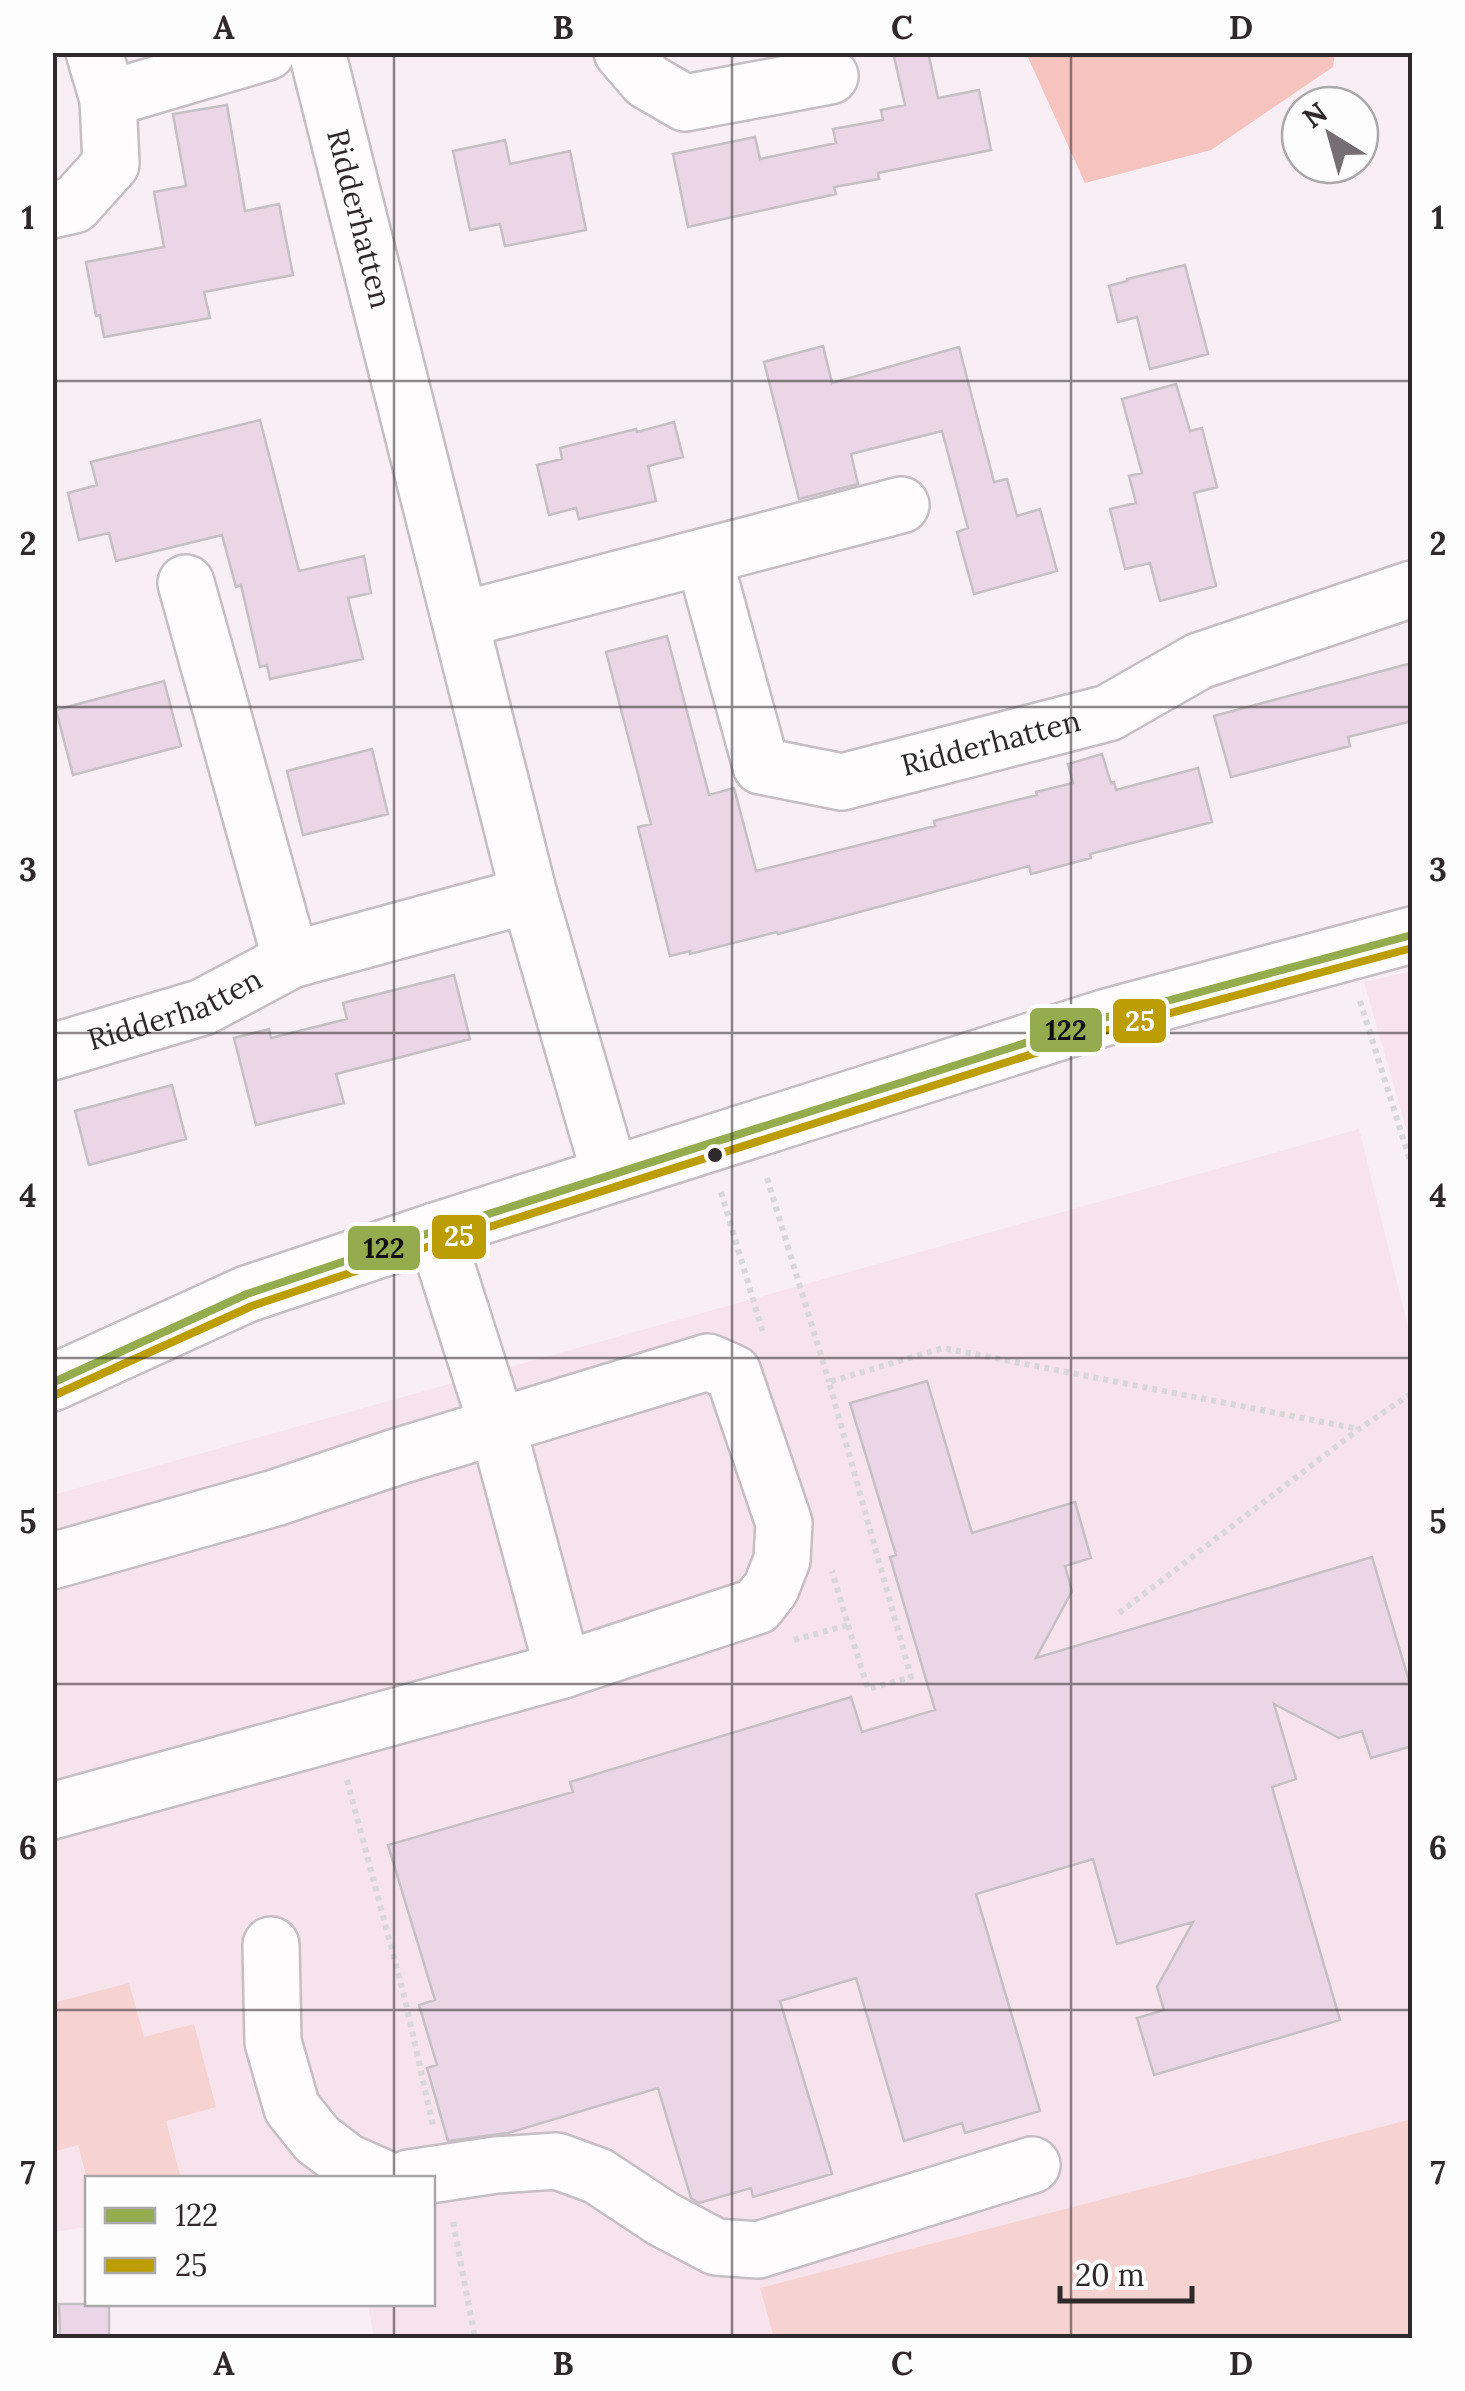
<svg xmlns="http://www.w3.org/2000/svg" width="1465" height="2391" viewBox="0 0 1465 2391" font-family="Lora,serif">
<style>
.built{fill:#f7e3ec}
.green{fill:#f6d3d0}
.forest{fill:#f6c3bf}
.building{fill:#ead6e6;stroke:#c6bfc4;stroke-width:2.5}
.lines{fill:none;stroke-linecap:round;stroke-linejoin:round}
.minor-casing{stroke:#c6bec2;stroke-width:60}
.path{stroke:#dad7d9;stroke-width:6;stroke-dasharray:5 5;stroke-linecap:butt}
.minor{stroke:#fefcfd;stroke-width:55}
.bus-1-casing{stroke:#fdfdfd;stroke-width:15}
.bus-2-casing{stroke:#fdfdfd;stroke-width:15}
.bus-1{stroke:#94ab4e;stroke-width:8}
.bus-2{stroke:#bc9d04;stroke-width:8}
.grid{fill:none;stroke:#30292c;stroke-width:2.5;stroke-opacity:0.55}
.bus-dot{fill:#30292c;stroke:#fdfdfd;stroke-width:4}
.labels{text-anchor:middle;stroke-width:9;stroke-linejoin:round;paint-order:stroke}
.street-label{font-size:30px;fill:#30292c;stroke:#fdfdfd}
.line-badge{stroke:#fdfdfd;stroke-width:4}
.badge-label{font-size:28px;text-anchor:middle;font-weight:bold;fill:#fff}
.pale-badge-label{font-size:28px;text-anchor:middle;font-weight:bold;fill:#111}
.neatline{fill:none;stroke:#30292c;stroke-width:4}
.grid-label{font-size:32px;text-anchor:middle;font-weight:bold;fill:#30292c}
</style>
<rect width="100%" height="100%" fill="#f8eef3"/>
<path class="built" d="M1412,971V1149L1364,982Z
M1359,1129L1412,1343V2338H374L368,2304H432V2178H88L87,2227L53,2232V1495Z"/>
<path class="green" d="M129,1983L144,2037L194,2024L216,2107L166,2121L180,2175L166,2178L87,2179L78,2145L53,2152V2003Z
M1412,2119V2338H774L760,2288Z"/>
<path class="forest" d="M1026,53H1335L1333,67L1211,150L1085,183Z"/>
<path class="building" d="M893,52H928L938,98L979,90L991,150L878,173L879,179L834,187L836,194L688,227L673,154L755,137L760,159L836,143L833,129L883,120L881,110L905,105Z
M227,105L245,211L279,204L293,275L204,292L210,318L104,337L100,315L96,316L86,262L164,247L154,192L186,186L173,114Z
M505,140L510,164L570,151L586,230L505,246L500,224L470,230L453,151Z
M1185,265L1208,354L1150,369L1137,317L1118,322L1109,286L1127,281V279Z
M823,346L832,383L959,347L994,482L1007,479L1017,516L1040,509L1057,571L974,594L957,532L968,528L942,431L851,454L858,484L799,499L764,362Z
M1176,384L1190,431L1202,428L1217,487L1194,493L1216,586L1160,601L1150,563L1125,569L1110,509L1136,503L1129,476L1142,473L1122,399Z
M260,420L299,571L364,556L371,593L348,598L363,659L270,679L267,665L260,667L241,585L236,587L222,535L116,561L109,533L79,540L68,493L97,485L91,462Z
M674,422L683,457L648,466L656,501L579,519L576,508L549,515L537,465L562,459L560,448L636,429L637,432Z
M667,636L709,795L734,788L756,871L935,826L934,821L1037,795L1036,792L1073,783L1068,764L1102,754L1111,783L1114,782L1116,790L1198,768L1212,822L1090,854L1091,858L1031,874L1029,866L778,934L777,932L690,954V951L670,956L638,827L651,824L606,652Z
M1412,663V721L1348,737L1350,746L1231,777L1214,716Z
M164,681L181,746L73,775L56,710Z
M372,749L388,814L303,835L287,771Z
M454,975L470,1039L336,1074L344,1103L256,1125L234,1038L269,1029L271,1038L347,1019L343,1003Z
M172,1085L186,1139L89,1165L75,1111Z
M927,1381L972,1533L1075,1502L1091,1558L1065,1566L1072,1591L1036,1658L1372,1557L1412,1691V1746L1371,1758L1362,1731L1339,1738L1274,1704L1296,1779L1272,1787L1340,2020L1154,2075L1137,2018L1164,2010L1157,1987L1193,1922L1117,1944L1093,1859L976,1894L1040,2111L965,2133L962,2123L904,2141L856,1978L780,2001L832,2174L753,2197L751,2188L699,2203L691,2198L658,2088L508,2133L448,2141L427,2068L437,2065L419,2005L435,2000L388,1845L573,1792L570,1782L851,1697L862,1732L935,1710L890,1557L896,1555L850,1403Z
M59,2304H109V2338H60Z"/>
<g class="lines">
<g class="minor-casing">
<g id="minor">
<path id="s1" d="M317,52L529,895L610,1174"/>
<path d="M622,52L647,81L685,103L830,76"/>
<path d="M108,99L267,52"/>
<path d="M52,210L74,205L111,164L108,99L94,52"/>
<path id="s2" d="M704,558L761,766L842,782L1108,713L1199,661L1412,589"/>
<path d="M186,583L291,960"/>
<path d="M461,620L901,505"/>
<path id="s3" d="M52,1052L203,1007L291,960L529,895"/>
<path d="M52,1383L247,1294L435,1231L1107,1017L1412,935"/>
<path d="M52,1561L275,1498L396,1457L708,1362L733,1373L784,1523L782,1560L771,1588L757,1606L563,1670L497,1425L435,1231"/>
<path d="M52,1811L563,1670"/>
<path d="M271,1945L273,2042L292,2108L317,2139L347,2162L383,2178"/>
<path d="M409,2178L496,2165L557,2161L598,2176L663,2219L716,2247L758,2250L1032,2165"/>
</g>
</g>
<path class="path" d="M1360,1001L1412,1167
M767,1178L829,1382
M721,1192L763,1333
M1119,1613L1359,1429L1412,1393
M848,1625L868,1689L911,1677L829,1382L943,1348L1359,1429
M794,1640L848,1625L832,1571
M347,1780L405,1999L433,2126
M453,2222L475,2338"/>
<use href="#minor" class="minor"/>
<g class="bus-1-casing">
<path id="bus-1" d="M52,1383L247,1294L435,1231L1107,1017L1412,935"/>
</g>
<g class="bus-2-casing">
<path id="bus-2" d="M57,1394L252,1306L439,1243L1111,1029L1412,948"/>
</g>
<use href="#bus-1" class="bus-1"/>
<use href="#bus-2" class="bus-2"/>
</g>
<path class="grid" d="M394,52V2178M732,52V2338M1071,52V2338M52,381H1412M52,707H1412M52,1033H1412M52,1358H1412M52,1684H1412M52,2010H1412M394,2304V2338"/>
<circle class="bus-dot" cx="715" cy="1155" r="9"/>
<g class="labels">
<g class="street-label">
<text dy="10" stroke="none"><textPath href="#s1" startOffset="172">Ridderhatten</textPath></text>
<text dy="10" stroke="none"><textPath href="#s2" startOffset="452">Ridderhatten</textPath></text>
<text dy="10" stroke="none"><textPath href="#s3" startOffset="130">Ridderhatten</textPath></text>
</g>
</g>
<g class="line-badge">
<rect x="1111" y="997" width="57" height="48" rx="10" fill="#bc9d04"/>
<rect x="1028" y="1006" width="76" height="48" rx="10" fill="#94ab4e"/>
<rect x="430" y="1213" width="58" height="48" rx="10" fill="#bc9d04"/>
<rect x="346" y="1224" width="76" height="48" rx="10" fill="#94ab4e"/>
</g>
<g class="badge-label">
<text x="1140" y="1031">25</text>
<text x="459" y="1246">25</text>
</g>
<g class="pale-badge-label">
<text x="1066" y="1040">122</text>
<text x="384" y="1258">122</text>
</g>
<rect width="1465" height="2391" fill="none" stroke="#fdfdfd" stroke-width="110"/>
<rect x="85" y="2176" width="350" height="130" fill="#fdfdfd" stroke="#aba8a9" stroke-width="2.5"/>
<rect x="105" y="2208" width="50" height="15" fill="#94ab4e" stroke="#aba8a9" stroke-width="2.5"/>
<text x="175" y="2226" font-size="30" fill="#30292c">122</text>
<rect x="105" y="2258" width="50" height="15" fill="#bc9d04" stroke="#aba8a9" stroke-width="2.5"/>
<text x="175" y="2276" font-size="30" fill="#30292c">25</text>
<g transform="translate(1330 135) rotate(323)"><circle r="48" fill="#fdfdfd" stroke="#aba8a9" stroke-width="2.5"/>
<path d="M0-8L18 38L0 25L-18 38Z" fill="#766e72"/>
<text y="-15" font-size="28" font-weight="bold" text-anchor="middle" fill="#30292c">N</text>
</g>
<path d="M1060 2286v15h132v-15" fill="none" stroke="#30292c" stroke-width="5"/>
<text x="1075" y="2286" font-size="30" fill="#30292c" stroke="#fdfdfd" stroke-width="8" paint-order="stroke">20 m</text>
<rect x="55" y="55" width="1355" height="2281" class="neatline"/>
<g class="grid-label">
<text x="224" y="39">A</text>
<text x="563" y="39">B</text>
<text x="902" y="39">C</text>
<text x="1241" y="39">D</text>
<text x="28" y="229">1</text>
<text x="1438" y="229">1</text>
<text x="28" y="555">2</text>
<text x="1438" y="555">2</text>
<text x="28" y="881">3</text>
<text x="1438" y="881">3</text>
<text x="28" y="1207">4</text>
<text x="1438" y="1207">4</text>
<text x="28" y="1533">5</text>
<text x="1438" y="1533">5</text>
<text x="28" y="1859">6</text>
<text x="1438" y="1859">6</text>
<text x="28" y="2184">7</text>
<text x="1438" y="2184">7</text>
<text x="224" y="2375">A</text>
<text x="563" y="2375">B</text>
<text x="902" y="2375">C</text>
<text x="1241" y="2375">D</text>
</g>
</svg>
